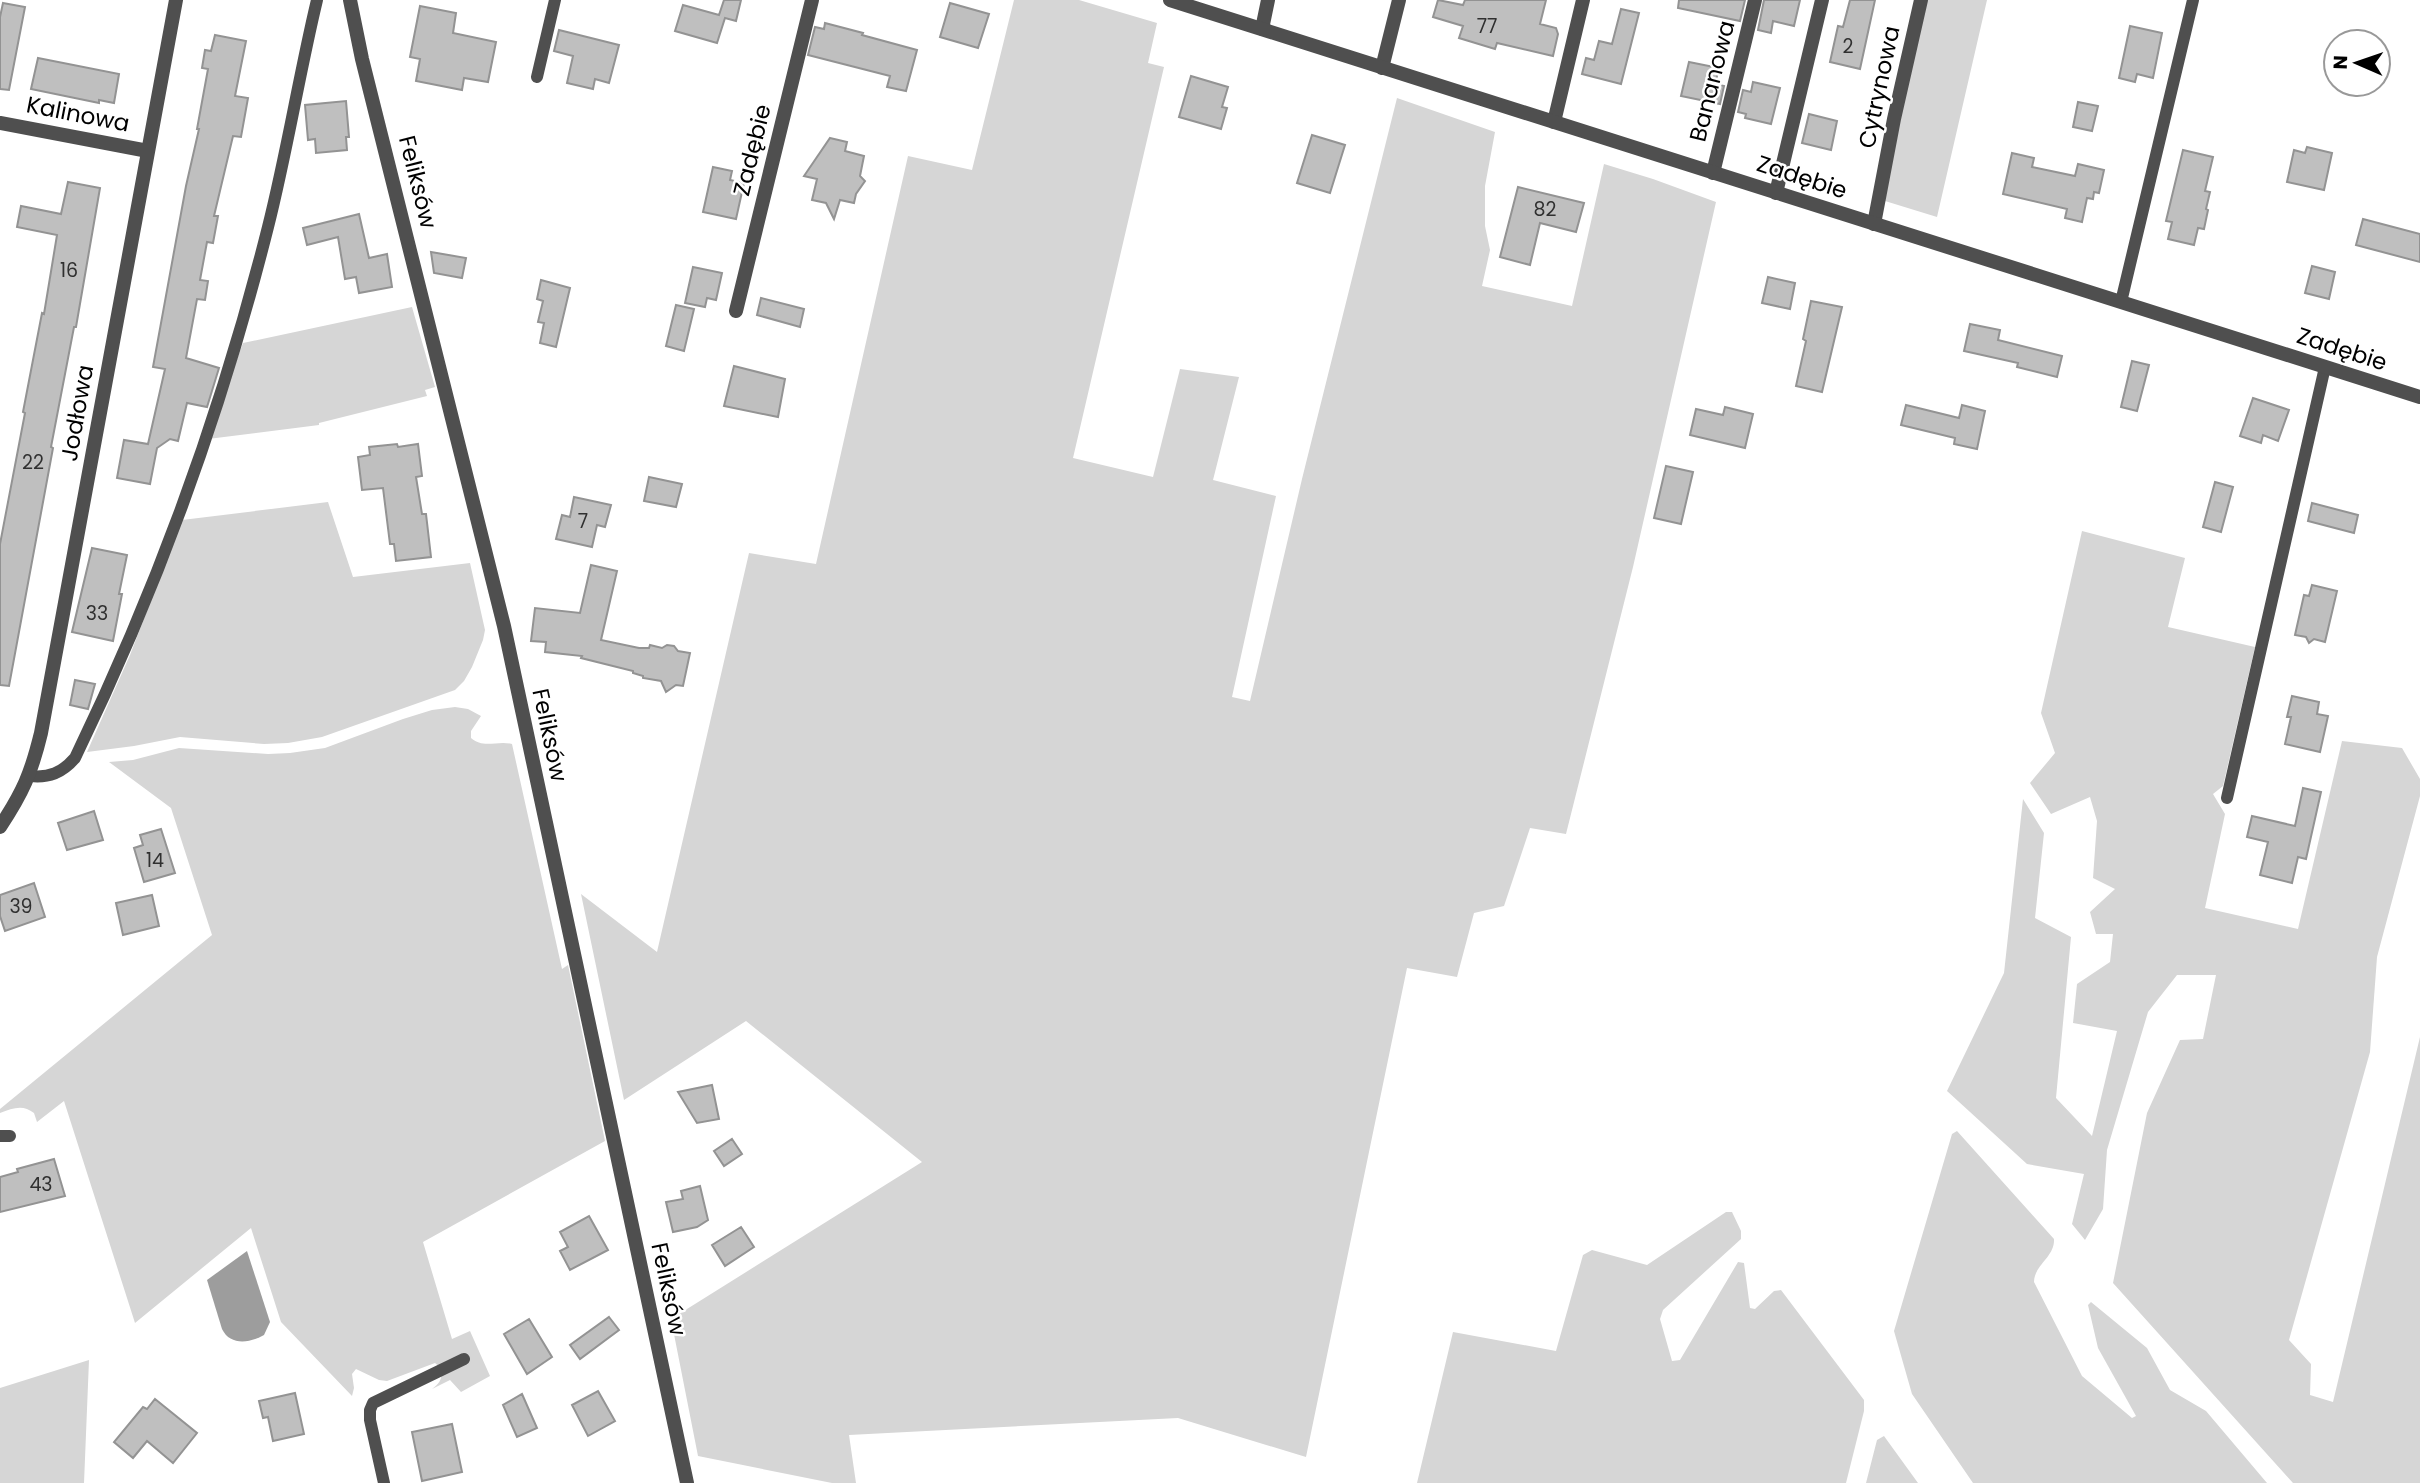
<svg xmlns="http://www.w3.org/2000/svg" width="2420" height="1483" viewBox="0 0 2420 1483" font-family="Poppins,sans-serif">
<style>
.green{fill:#d6d6d6}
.water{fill:#9d9d9d}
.building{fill:#bfbfbf;stroke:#939393;stroke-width:2}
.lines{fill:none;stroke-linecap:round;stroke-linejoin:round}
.service{stroke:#4f4f4f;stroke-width:12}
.minor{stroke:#4f4f4f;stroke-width:14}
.tertiary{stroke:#4f4f4f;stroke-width:14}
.labels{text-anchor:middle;stroke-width:5;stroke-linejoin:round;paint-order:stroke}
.number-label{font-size:19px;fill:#303030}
.street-label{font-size:23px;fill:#000;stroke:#fff}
</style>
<rect width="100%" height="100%" fill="#fff"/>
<path class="green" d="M1014,0H1079L1157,23L1148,63L1164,67L1073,458L1153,477L1180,369L1239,377L1213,480L1276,496L1232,697L1250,701L1302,479L1397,98L1495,132L1485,186V226L1490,250L1482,286L1572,306L1604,164L1653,179L1716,202L1633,567L1566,834L1530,828L1504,906L1474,913L1457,977L1407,968L1306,1457L1178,1418L849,1435L856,1483H832L698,1456L671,1319L922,1162L746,1021L624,1100L581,894L657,952L749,553L816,564L908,156L972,170Z
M1926,0H1987L1937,217L1885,201L1899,117Z
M412,307L435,387L425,390L427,396L319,423V425L208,439L243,343Z
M328,502L353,577L470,563L485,630L483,640L472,667L464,681L455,690L322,737L288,743L264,744L180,737L134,746L87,752L130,655L182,520Z
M2082,531L2185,558L2168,627L2255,647L2223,786L2213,794L2225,814L2205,908L2298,929L2342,741L2402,748L2420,779V796L2377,957L2370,1052L2289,1340L2311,1364L2310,1395L2333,1402L2420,1037V1483H2293L2113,1283L2147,1113L2180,1040L2203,1039L2216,975H2177L2148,1012L2107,1150L2103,1209L2085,1240L2072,1224L2084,1174L2027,1164L1947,1091L2004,973L2023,799L2044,833L2035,918L2071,937L2056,1098L2092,1136L2117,1031L2073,1023L2077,984L2110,962L2113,934H2096L2090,912L2115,889L2093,878L2097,821L2090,797L2051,814L2030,783L2055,753L2041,713Z
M455,707L468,709L481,716L471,731V738C483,749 498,740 512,744L562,969L568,965L605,1141L423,1242L452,1339L470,1331L490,1376L461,1392L450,1380L432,1389C440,1383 443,1378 441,1368L435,1363L387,1381L379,1380L356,1369L352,1374L354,1388L352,1396L281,1322L251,1228L135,1323L64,1101L37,1122L34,1113C23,1104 13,1108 0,1113V1109L212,935L171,808L109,762L133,760L179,748L268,754L290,753L325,748L403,719L432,710Z
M1957,1131L2054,1239C2055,1257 2034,1265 2034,1282L2082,1376L2132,1418L2136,1416L2098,1348L2088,1305L2091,1302L2147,1348L2170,1390L2206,1411L2267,1483H1973L1912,1394L1894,1331L1952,1134Z
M1726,1212H1732L1741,1231V1239L1663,1310L1660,1319L1672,1361L1680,1360L1738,1262L1744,1263L1750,1308L1755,1309L1774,1291L1781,1290L1864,1400V1411L1846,1483H1417L1453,1332L1556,1351L1583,1255L1592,1250L1647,1265Z
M89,1360L84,1483H0V1388Z
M1884,1436L1918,1483H1866L1877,1440Z"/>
<path class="water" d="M247,1251L270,1322L264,1335C250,1343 230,1346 222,1329L207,1280Z"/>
<path class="building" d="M724,0H741L736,21L725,18L717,43L675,31L683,5L719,15Z
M1438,0L1463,5L1465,0H1546L1540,24L1556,28L1558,34L1553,56L1497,43L1495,49L1459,38L1463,26L1433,17Z
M1679,0H1745L1740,21L1678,8Z
M1764,0H1800L1794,26L1773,21L1771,33L1758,30Z
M1850,0H1875L1860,69L1830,62L1838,26L1843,27Z
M3,3L25,7L9,90L0,89V17Z
M950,3L989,14L978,48L940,37Z
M420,6L456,13L453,33L496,42L488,82L464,78L462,90L416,81L420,59L410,57Z
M1621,9L1639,13L1621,84L1582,74L1586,58L1594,60L1599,41L1612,44Z
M825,23L863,33L862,35L917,50L906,91L887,87L890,76L808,55L815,27L824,29Z
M2130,26L2162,33L2153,78L2137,74L2135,82L2119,78Z
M559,30L619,45L609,83L595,79L593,89L567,83L573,56L554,51Z
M215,35L246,41L235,96L248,98L241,137L233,136L214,216H218L213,243L207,242L200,280L208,281L205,300L197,299L186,358L219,368L207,407L187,403L178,441L170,439L157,448L150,484L117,478L124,440L148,444L165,369L153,367L186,186L199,129H197L208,69L202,68L205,50L211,51Z
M38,58L119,74L114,103L99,100V103L31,89Z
M1689,62L1719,68L1715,84L1724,86L1720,104L1681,96Z
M1191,76L1228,87L1222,107L1227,108L1221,129L1179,117Z
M1753,82L1780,88L1771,124L1745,118L1746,114L1738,112L1743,90L1751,92Z
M346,101L349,137H346L347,150L316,153L315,139L308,140L305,105Z
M2078,102L2098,106L2092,131L2073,127Z
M1809,114L1837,121L1831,150L1802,143Z
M1312,135L1345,145L1330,193L1297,183Z
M830,138L847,142L845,151L864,156L860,176L865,181L856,194L854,203L840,200L834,219L826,203L812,200L817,179L804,176Z
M2307,147L2332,153L2324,190L2287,182L2294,150L2305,153Z
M2183,150L2213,157L2205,191L2210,192L2206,209L2208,210L2204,229L2198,228L2194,245L2168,239L2172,222L2166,221Z
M2012,153L2034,158L2032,167L2075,176L2078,164L2104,170L2099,193L2094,192L2093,199L2087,198L2082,222L2065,218L2067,209L2003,194Z
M713,167L732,171L730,180L744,183L736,219L703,212Z
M68,182L100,188L76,327H74L51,447L53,448L9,686L0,685V544L25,413L23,412L42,313L44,314L57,235L17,227L21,206L61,214Z
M1518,187L1584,203L1576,232L1540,223L1530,265L1500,257Z
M359,214L369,258L387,254L392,287L359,293L356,277L345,279L338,237L307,245L303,228Z
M2363,219L2420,234V262L2356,245Z
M431,252L466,258L462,278L434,273Z
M2312,266L2335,272L2329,299L2305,293Z
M693,267L722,273L716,300L707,298L705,307L685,303Z
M1768,277L1795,283L1790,309L1762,303Z
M541,280L570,288L556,347L540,343L544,323L538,322L543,301L537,299Z
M761,298L804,309L800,327L757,315Z
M1811,301L1842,307L1822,392L1796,386L1806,341L1803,339Z
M676,305L694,309L684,351L666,346Z
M1970,324L2000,330L1998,340L2062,356L2057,377L2017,367L2018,363L1964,351Z
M2132,361L2149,365L2137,411L2121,407Z
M734,366L785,379L778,417L724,406Z
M2253,398L2289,410L2278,441L2263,435L2261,443L2240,436Z
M1906,405L1959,418L1962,405L1985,411L1977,449L1954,444L1955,438L1901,425Z
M1725,407L1753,414L1745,448L1690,435L1696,409L1723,415Z
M397,444L398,447L418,444L422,476L416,477L422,514H426L431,557L396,561L394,544H390L383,488L362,490L358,457L370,455L369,447Z
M1666,466L1693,472L1681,524L1654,518Z
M649,477L682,484L676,507L644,501Z
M2215,482L2233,487L2221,532L2203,527Z
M574,497L611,505L605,527L597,525L592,547L556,539L562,515L570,517Z
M2312,503L2358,515L2354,533L2308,521Z
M92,548L127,555L119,594H122L113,641L72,632Z
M591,565L617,571L601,640L639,648H649L650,645L662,648L667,645L674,646L678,651L690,653L683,686L676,685L666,692L661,681L643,678V676L633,673V671L581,658L582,656L545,652L546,642L531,641L535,608L580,613Z
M2312,585L2337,591L2325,642L2314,639L2309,643L2306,637L2295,635L2304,595L2309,596Z
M75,680L95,684L88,709L70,705Z
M2292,696L2319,702L2317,714L2328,716L2320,752L2285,744L2291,717H2287Z
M2303,788L2321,792L2306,859L2298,857L2292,883L2260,875L2268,842L2247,837L2252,816L2295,826Z
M94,811L103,840L67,850L58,823Z
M161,829L175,873L144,882L134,848L143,845L140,835Z
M34,883L45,917L5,931L0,916V895Z
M152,895L159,926L123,935L116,903Z
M712,1085L719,1119L697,1123L678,1092Z
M732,1139L742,1154L724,1166L714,1151Z
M54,1159L65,1196L0,1212V1177L18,1172L17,1169Z
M700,1186L708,1220L697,1227L673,1232L666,1202L683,1199L681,1191Z
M589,1216L608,1250L570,1270L560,1251L568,1247L560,1232Z
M741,1227L754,1247L725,1266L712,1245Z
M609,1317L619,1330L580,1359L570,1345Z
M529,1319L552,1357L527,1374L504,1334Z
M598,1391L615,1421L588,1436L572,1405Z
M295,1393L304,1434L273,1441L268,1417L263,1418L259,1401Z
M522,1394L537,1428L517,1437L503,1405Z
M155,1399L197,1433L173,1463L147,1441L133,1458L114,1442L143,1407L147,1409Z
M452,1424L462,1472L422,1481L412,1432Z"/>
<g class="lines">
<path class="service" d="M537,77L555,0
M2121,302L2193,0
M30,776C49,778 62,773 75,758C157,589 222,410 268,227C287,152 299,75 317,0
M2227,798L2325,367
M0,1136H10
M384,1483L370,1420V1410L373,1403L464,1359"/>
<path class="minor" d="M350,0L362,59L504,626L687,1483
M1262,29L1268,0
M1382,68L1399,0
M1554,122L1583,0
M0,123L148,151
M1713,173L1755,0
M1776,193L1822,0
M1874,224L1894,119L1921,0
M736,311L812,0
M0,827C23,792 31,774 41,733L176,0"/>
<path class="tertiary" d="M1170,0L2420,397"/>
</g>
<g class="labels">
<g class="number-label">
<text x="1487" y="33">77</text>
<text x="1848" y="53">2</text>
<text x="1545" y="216">82</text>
<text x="69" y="277">16</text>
<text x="33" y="469">22</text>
<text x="583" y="528">7</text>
<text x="97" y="620">33</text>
<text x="155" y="867">14</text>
<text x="21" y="913">39</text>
<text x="41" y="1191">43</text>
</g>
<g class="street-label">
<text transform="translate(1712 81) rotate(-76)" y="8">Bananowa</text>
<text transform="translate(1879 87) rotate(-78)" y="8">Cytrynowa</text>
<text transform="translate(78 114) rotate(11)" y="8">Kalinowa</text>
<text transform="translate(752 150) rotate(-76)" y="8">Zadębie</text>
<text transform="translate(1802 177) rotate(18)" y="8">Zadębie</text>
<text transform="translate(418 182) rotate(76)" y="8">Feliksów</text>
<text transform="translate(2342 349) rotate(18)" y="8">Zadębie</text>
<text transform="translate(77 413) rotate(-80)" y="8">Jodłowa</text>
<text transform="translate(550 735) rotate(78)" y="8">Feliksów</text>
<text transform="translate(669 1289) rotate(78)" y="8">Feliksów</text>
</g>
</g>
<g transform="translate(2357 63) rotate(272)"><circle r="33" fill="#ffffff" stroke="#999999" stroke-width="2"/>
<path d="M0-5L12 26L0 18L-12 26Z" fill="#000000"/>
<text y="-10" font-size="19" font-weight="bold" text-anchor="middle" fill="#000000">N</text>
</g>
</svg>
